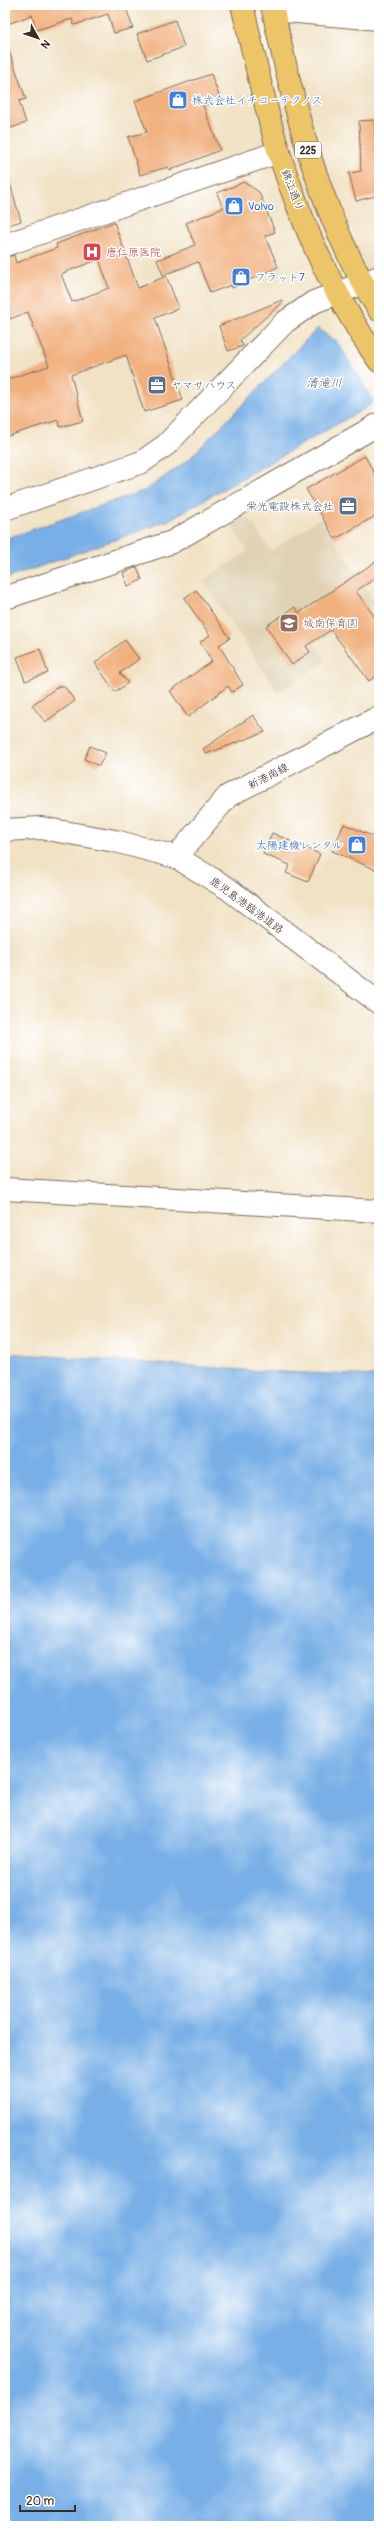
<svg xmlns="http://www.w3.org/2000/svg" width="384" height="2531" viewBox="0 0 384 2531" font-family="Pangolin,'Klee One',sans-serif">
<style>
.built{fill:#e0d3b4}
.water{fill:#77afe6;stroke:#596c82}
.pier{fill:#f1e2c5}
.building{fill:#f1b07e;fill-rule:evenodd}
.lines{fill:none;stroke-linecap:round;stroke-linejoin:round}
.minor-casing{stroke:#7b6a58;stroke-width:24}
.highway-casing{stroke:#7b6a58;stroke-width:24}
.minor{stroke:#fff;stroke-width:22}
.highway{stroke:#edc569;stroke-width:22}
.labels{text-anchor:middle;stroke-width:3;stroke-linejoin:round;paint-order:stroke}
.shield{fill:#fff;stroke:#766a62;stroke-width:1}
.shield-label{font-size:10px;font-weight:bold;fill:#3b2a1e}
.shop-label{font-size:11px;fill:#366cbe;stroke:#fff;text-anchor:start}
.street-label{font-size:11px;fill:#3b2a1e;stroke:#fff}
.health-label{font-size:11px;fill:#be3a42;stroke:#fff;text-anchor:start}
.service-label{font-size:11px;fill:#4e5e75;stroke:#fff;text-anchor:start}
.education-label{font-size:11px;fill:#785e54;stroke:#fff;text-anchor:start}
.water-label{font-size:12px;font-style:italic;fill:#535f6e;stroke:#fff}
</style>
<rect width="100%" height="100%" fill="#fff"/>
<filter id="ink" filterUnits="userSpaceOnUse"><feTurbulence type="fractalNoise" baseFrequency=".025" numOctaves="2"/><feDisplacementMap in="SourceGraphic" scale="8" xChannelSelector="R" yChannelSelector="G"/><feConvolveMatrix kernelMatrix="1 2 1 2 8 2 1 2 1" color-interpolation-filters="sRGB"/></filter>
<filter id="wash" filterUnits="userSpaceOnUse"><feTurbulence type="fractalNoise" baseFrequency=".012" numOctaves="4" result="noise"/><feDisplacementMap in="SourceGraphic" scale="16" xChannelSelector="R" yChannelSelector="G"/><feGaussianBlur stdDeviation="0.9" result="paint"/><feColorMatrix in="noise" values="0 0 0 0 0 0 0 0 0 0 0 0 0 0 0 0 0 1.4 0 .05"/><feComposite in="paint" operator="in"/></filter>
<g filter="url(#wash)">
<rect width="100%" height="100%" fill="#f1e2c5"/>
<path class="built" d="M248,517L271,551L320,518L376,603L315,644L326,661L278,693L203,581L248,551L231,525Z"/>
<path class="water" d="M379,311V395L369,406L167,521L5,579V539L146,490L188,460L318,328L333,341Z
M5,1353L260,1371L379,1376V2526H5Z"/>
<path class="pier" d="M379,309V398L375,402L335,337Z"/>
<g id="blocks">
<path class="building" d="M5,5H125L133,28L114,33L108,14L74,25L72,19L36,30L32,15L5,25Z
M175,20L184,47L147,60L137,34Z
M5,45H7L26,99L19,101L26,123L5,130Z
M211,74L220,98L203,105L220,150L170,170L168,167L140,175L128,137L147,132L135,101Z
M374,120L379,195L356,201L349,173L361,171L359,121Z
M5,180H9L21,221L5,226Z
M244,182L259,192L275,232L265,236L278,267L232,288L231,285L210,293L198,262L163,275L157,260L195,245L186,223L223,208L217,193Z
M114,222L138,288L166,276L179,308L155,318L183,400L144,412L126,355L71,375L83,421L60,427L58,420L5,437V380L49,366L28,312L10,319L5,307V257L14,255L16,263L57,248L56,244ZM99,259L109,288L72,302L61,274Z
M282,300L283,302L240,340L243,346L228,351L219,326Z
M365,456L379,482V514L335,539L306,489Z
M375,562L379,567V576L356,591L379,623V674L369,681L331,630L306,646L310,652L292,665L266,626L295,607L299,613Z
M137,567L142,580L128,586L123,573Z
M196,590L230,638L219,645L243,685L232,692L228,686L188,717L170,691L212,661L200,642L210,635L184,598Z
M125,640L139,659L120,673L128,683L115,692L95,663Z
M40,649L48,673L25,681L17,657Z
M59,686H64L75,701L45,722L32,705Z
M253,715L265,732L206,754L203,749Z
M90,746L106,753L99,766L84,759Z
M344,824L379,839V871L332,851Z
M272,833L320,854L308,882L286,873L290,865L263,854Z"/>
</g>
</g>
<g filter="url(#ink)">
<use href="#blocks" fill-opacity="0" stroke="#7b6a58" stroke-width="1"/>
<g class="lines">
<g class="minor-casing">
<path id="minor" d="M273,10L379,19
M5,245L279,152
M5,509L142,462L166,445L285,322L314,302L379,277
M5,598L172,542L379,424
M5,830L41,828L115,841L176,857L227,888L379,1003
M176,857L228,796L379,717
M5,1189L379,1211"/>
</g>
<g class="highway-casing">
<path id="highway" d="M242,5C254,54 264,105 279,153C302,225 335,299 379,361
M272,5C294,110 321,219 379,310"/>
</g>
<use href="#minor" class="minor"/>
<use href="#highway" class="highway"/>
</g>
</g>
<defs>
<g id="shop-square" transform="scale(1)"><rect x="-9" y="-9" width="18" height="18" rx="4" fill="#3f7fe0" stroke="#fff"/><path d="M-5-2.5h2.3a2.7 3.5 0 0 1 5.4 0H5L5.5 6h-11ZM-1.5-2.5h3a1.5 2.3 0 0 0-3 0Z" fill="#fff"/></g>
<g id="hospital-square" transform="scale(1)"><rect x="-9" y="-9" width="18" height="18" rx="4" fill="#e0444e" stroke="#fff"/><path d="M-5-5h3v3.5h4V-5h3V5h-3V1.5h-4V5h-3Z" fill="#fff"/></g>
<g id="office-square" transform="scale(1)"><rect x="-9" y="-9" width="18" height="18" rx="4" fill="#5c6f8a" stroke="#fff"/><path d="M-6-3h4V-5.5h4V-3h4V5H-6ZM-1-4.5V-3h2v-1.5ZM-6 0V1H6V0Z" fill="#fff"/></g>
<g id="school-square" transform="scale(1)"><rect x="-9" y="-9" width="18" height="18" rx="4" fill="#8d6e63" stroke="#fff"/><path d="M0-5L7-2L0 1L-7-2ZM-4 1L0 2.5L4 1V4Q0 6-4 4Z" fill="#fff"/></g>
</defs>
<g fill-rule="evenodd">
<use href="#shop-square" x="178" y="100"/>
<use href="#shop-square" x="234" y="206"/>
<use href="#hospital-square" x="92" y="252"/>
<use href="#shop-square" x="241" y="277"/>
<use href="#office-square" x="157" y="385"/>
<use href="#office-square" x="348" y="506"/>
<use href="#school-square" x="289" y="623"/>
<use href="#shop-square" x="357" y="845"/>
</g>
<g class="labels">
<rect class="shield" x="295" y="142" width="26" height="16" rx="3"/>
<g class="shield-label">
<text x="308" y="154">225</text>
</g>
<g class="shop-label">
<text x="192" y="104">株式会社イチコーテクノス</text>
<text x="248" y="210">Volvo</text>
<text x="255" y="281">フラット7</text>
<text x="343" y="849" text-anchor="end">太陽建機レンタル</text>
</g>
<g class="street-label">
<text transform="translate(293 190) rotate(69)" y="4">錦江通り</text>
<text transform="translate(268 776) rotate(-27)" y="4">新港南線</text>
<text transform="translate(247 905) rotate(36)" y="4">鹿児島港臨港道路</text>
</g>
<g class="health-label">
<text x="106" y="256">唐仁原医院</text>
</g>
<g class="service-label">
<text x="171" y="389">ヤマサハウス</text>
<text x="334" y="510" text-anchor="end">栄光電設株式会社</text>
</g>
<g class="education-label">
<text x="303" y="627">城南保育園</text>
</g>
<g class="water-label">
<text x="324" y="387">清滝川</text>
</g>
</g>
<rect width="384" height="2531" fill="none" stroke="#fff" stroke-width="20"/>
<g transform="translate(38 38) rotate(130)" stroke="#ffffff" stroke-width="3" paint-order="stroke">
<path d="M0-3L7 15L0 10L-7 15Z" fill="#3b2a1e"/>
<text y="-6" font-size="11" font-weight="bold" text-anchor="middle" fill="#3b2a1e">N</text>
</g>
<path d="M20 2505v6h55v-6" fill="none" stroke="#3b2a1e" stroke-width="2"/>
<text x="26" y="2505" font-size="12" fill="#3b2a1e" stroke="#ffffff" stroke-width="3" paint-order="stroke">20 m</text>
</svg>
